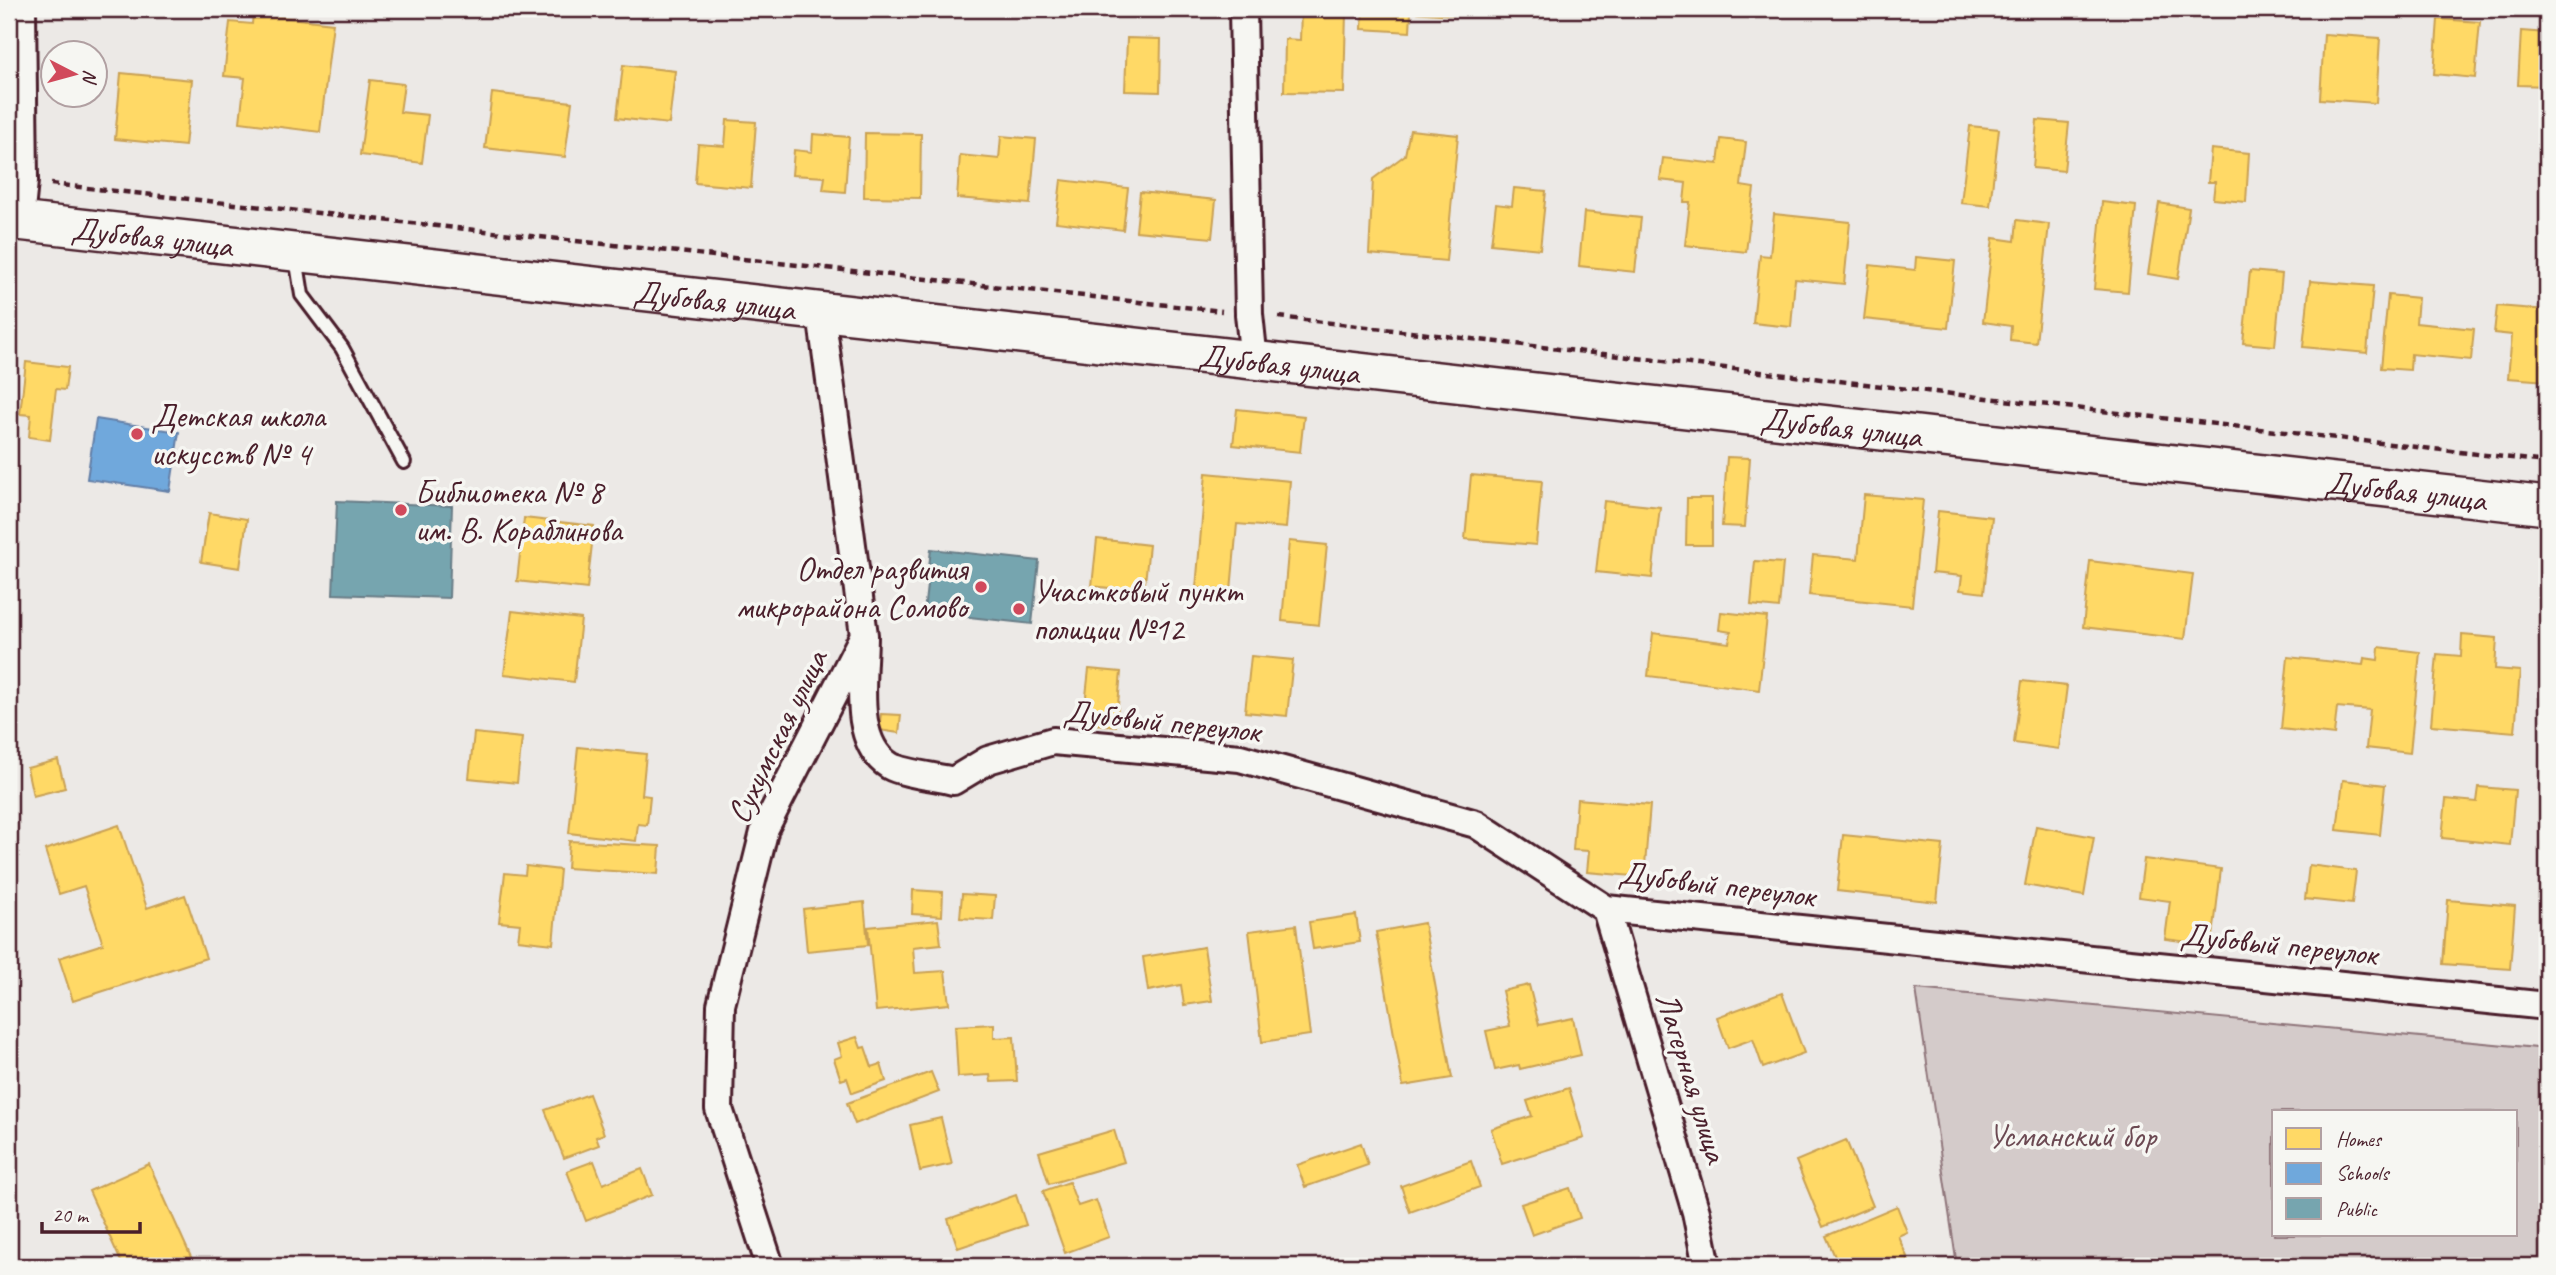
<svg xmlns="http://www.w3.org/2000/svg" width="2556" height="1275" viewBox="0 0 2556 1275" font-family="Caveat,sans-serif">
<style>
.green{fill:#d4cbca;stroke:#8f757a;stroke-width:2;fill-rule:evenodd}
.homes{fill:#ffd966;stroke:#c9a154;stroke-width:2}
.schools{fill:#6fa8dc;stroke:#647fa7;stroke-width:2}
.public{fill:#76a5af;stroke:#697d87;stroke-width:2}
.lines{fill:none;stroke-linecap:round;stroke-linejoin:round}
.lane-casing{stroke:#4a1f2b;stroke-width:18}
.street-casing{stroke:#4a1f2b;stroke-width:32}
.secondary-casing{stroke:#4a1f2b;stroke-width:42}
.path{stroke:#4a1f2b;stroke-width:4.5;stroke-dasharray:7 5;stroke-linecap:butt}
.lane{stroke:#f6f6f2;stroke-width:12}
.street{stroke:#f6f6f2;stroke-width:26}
.secondary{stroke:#f6f6f2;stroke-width:37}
.poi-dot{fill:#d1495b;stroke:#f6f6f2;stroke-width:2.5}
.labels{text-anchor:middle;stroke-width:7;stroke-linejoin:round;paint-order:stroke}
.street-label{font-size:33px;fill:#4a1f2b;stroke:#f6f6f2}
.poi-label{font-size:33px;fill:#4a1f2b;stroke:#f6f6f2;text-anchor:start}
.park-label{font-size:33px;fill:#6c4a53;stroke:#f6f6f2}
</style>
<rect width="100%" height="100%" fill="#ece9e6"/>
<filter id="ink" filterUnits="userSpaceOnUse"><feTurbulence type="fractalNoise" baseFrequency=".0143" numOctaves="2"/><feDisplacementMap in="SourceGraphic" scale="14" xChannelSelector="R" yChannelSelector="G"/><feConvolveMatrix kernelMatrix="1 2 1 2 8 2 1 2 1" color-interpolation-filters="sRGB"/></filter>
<g filter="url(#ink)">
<path class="green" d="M1916,989L2547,1049V1266H1957ZM2274,1112H2516V1235H2274Z"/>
<path class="homes" d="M1363,9H1454V15L1411,12L1410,32L1362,29Z
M1301,11L1346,12L1344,93L1284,92L1285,39L1300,40Z
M253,14L333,23L320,132L240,122L245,78L224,76L230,22L252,24Z
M2438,19L2480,22L2475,78L2434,74Z
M2521,31L2547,33V86L2518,85Z
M2324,34L2380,38L2376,103L2320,99Z
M1127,38L1161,39L1160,92L1125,91Z
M623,65L675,71L669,124L617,118Z
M121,73L192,80L185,146L115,139Z
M370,80L404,84L400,112L428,115L422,163L360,155Z
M492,93L572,102L565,157L485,148Z
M727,120L756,122L751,188L695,183L698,144L725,146Z
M2037,120L2069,123L2064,171L2033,168Z
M1970,126L1999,129L1990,206L1961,203Z
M1410,130L1458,135L1446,261L1369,254L1373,179L1405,155Z
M865,133L921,134L920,198L864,197Z
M813,134L849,137L845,192L823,190L825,177L792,175L794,150L812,152Z
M1001,136L1036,139L1030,204L957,198L960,155L999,159Z
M1721,139L1746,142L1741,186L1754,188L1746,252L1685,245L1690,202H1684L1686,183L1660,180L1663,158L1718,164Z
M2211,149L2249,153L2246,202L2213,199L2215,182H2208Z
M1061,180L1128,188L1123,230L1056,222Z
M1514,188L1546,191L1540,249L1491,244L1496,204L1512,206Z
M1140,192L1216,200L1212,238L1136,231Z
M2102,202L2136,206L2128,292L2094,289Z
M2159,203L2189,208L2178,279L2148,274Z
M1584,212L1641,218L1635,272L1579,266Z
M1774,214L1850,222L1844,284L1795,279L1791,327L1753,323L1760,255L1770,256Z
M2017,220L2049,224L2036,343L2010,340L2011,326L1983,322L1993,238L2015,241Z
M1916,257L1955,261L1948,328L1864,319L1870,265L1915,270Z
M2250,271L2282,274L2275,346L2243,343Z
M2310,281L2373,286L2367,353L2303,347Z
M2388,295L2418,298L2416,323L2474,329L2471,360L2411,354L2410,370L2381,368Z
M2497,306L2547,310L2545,335H2547V381L2508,378L2512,335L2494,333Z
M26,362L68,367L65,390L56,389L50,440L29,437L31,415L20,414Z
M1237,409L1304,416L1300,452L1233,445Z
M1727,457L1750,458L1745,527L1722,526Z
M1206,473L1290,481L1286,528L1237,524L1231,591L1196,588Z
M1471,475L1542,481L1536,545L1465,539Z
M1864,495L1923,500L1912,606L1809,595L1813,555L1858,559Z
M1687,498H1712V545H1686Z
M1604,501L1660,507L1652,578L1596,572Z
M1938,511L1992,517L1984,593L1960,590L1962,576L1932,573Z
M209,513L247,519L240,568L201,562Z
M524,518L594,526L587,589L517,581Z
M1097,539L1149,545L1144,592L1092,586Z
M1289,541L1327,545L1319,625L1282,621Z
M1755,561L1783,563L1779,608L1751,605Z
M2090,561L2193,574L2185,639L2083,627Z
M512,611L581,619L574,682L504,674Z
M1721,612L1767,617L1759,690L1648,676L1653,633L1729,643L1731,632L1719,630Z
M2462,635L2497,638L2495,669L2520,671L2515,732L2431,725L2437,654L2461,656Z
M2379,647L2420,652L2410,753L2366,748L2370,710L2337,707L2334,735L2281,729L2288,657L2363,665L2364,658L2378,660Z
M1251,656L1293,660L1287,716L1245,712Z
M1089,669L1121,672L1116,726L1083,723Z
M2022,681L2067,686L2059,749L2014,743Z
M881,714L901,715L899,733L879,730Z
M474,733L522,738L517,783L469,778Z
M578,747L646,754L642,795L650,796L647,825L638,824L636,841L569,833Z
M58,760L65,788L33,796L27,768Z
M2343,780L2385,785L2380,835L2337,830Z
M2479,787L2515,790L2510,845L2442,838L2446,799L2477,802Z
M1577,799L1650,805L1644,877L1587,872L1589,851L1573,850Z
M119,825L147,908L185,895L206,958L73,1001L59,958L103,944L84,886L59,894L45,850Z
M2036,826L2094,837L2084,896L2025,885Z
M1843,835L1943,845L1937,902L1837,891Z
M569,841L660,846L658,874L567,868Z
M2144,859L2221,869L2212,945L2165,939L2170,901L2139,897Z
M2309,865L2356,871L2352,904L2305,899Z
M526,866L560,870L553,944L518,940L520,924L499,922L505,873L525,875Z
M913,890L943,892L942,916L912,914Z
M962,894L995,896L993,920L960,918Z
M2448,900L2515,906L2510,969L2443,964Z
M864,902L868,945L807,951L803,909Z
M1356,915L1360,942L1313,949L1309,922Z
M938,920L941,944L913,947L915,973L945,971L949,1004L876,1011L868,927Z
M1424,923L1452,1078L1403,1086L1376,932Z
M1296,925L1310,1035L1262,1042L1249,931Z
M1204,947L1212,1001L1184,1005L1181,985L1148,991L1143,957Z
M1529,985L1539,1025L1573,1018L1581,1055L1520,1069L1519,1065L1495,1070L1486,1031L1510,1026L1502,991Z
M1782,993L1804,1053L1763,1068L1753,1039L1728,1048L1717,1017Z
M994,1024V1038L1014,1037L1017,1081L991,1082L990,1075L958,1077L955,1026Z
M857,1037L861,1048L865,1047L872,1067L881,1064L886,1081L852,1093L847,1078L841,1080L834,1059L842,1056L838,1043Z
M931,1072L939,1092L855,1124L847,1103Z
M1569,1088L1584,1138L1502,1164L1491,1129L1532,1116L1527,1101Z
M589,1094L604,1134L596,1137L599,1145L564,1158L545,1110Z
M941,1118L952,1164L920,1171L910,1125Z
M1114,1130L1124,1162L1049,1184L1039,1152Z
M1846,1140L1873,1206L1823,1227L1796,1161Z
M1361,1143L1368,1165L1305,1187L1297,1165Z
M594,1161L603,1184L642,1169L652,1195L586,1221L567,1171Z
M1471,1161L1480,1187L1410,1212L1401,1186Z
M149,1164L195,1266H123L89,1191Z
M1069,1182L1078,1206L1096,1200L1109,1237L1065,1253L1043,1191Z
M1570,1188L1580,1218L1532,1235L1521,1204Z
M1016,1195L1026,1225L958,1248L948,1219Z
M1897,1206L1907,1232L1898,1236L1911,1266H1839L1826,1236Z"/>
<path class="schools" d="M96,419L179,432L170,491L87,479Z"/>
<path class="public" d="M337,501L452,506L449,598L333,594Z
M931,549L1039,561L1032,624L924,612Z"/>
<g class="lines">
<g class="lane-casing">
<path id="lane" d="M296,257L302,295L342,348L404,462"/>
</g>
<g class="street-casing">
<path id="street" d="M1243,9L1249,314L1254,361
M20,221L24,181L22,9
M864,635C864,675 851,742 890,766C902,773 938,777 953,781L988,760L1053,741L1240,758L1476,824L1606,909L2547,1006
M1606,909L1696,1212L1707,1266
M770,1266L719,1109L721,1005L765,828L864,635L821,313"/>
</g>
<g class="secondary-casing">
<g id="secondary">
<path id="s1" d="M9,220L2547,506"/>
</g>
</g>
<path class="path" d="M51,184L1222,311
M1279,317L2547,462"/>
<use href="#lane" class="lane"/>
<use href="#street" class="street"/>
<use href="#secondary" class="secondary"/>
</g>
</g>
<g class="poi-dot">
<circle cx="137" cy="434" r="7"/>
<circle cx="401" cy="510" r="7"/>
<circle cx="981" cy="587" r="7"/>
<circle cx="1019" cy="609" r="7"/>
</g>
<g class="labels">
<g class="street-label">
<text dy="12" stroke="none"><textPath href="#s1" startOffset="144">Дубовая улица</textPath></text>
<text dy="12" stroke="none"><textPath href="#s1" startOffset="710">Дубовая улица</textPath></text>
<text dy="12" stroke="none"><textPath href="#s1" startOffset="1278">Дубовая улица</textPath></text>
<text dy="12" stroke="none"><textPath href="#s1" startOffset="1844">Дубовая улица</textPath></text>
<text dy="12" stroke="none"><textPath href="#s1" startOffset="2412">Дубовая улица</textPath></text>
<text transform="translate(1162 720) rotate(6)" y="12">Дубовый переулок</text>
<text transform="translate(776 736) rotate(-64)" y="12">Сухумская улица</text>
<text transform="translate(1717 883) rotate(7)" y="12">Дубовый переулок</text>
<text transform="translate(2279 943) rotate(6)" y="12">Дубовый переулок</text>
<text transform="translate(1693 1077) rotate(73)" y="12">Лагерная улица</text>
</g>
<g class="poi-label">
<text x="151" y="427">Детская школа<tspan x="151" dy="38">искусств № 4</tspan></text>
<text x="415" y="503">Библиотека № 8<tspan x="415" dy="38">им. В. Кораблинова</tspan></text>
<text x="967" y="580" text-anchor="end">Отдел развития<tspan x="967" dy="38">микрорайона Сомово</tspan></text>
<text x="1033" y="602">Участковый пункт<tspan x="1033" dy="38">полиции №12</tspan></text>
</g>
<g class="park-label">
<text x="2072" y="1147">Усманский бор</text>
</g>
</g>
<rect width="2556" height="1275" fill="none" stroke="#f6f6f2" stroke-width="35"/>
<rect x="18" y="18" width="2521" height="1240" fill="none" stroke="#4a1f2b" stroke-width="2.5" filter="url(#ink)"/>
<rect x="2272" y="1110" width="245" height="126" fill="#f6f6f2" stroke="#b1a0a2" stroke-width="2"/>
<rect x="2286" y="1128" width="35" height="21" fill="#ffd966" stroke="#b1a0a2" stroke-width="2"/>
<text x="2336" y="1146" font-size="21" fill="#4a1f2b">Homes</text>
<rect x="2286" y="1163" width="35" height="21" fill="#6fa8dc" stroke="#b1a0a2" stroke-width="2"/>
<text x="2336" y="1180" font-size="21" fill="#4a1f2b">Schools</text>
<rect x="2286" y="1198" width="35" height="21" fill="#76a5af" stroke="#b1a0a2" stroke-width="2"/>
<text x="2336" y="1216" font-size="21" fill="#4a1f2b">Public</text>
<g transform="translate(74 74) rotate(96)"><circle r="33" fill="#f6f6f2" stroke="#b1a0a2" stroke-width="2"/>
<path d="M0-5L12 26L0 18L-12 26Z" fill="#d1495b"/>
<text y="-10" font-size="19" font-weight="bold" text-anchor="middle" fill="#4a1f2b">N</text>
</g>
<path d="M42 1222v10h98v-10" fill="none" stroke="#4a1f2b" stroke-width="3.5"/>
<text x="52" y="1222" font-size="21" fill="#4a1f2b" stroke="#f6f6f2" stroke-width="5" paint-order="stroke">20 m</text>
</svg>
